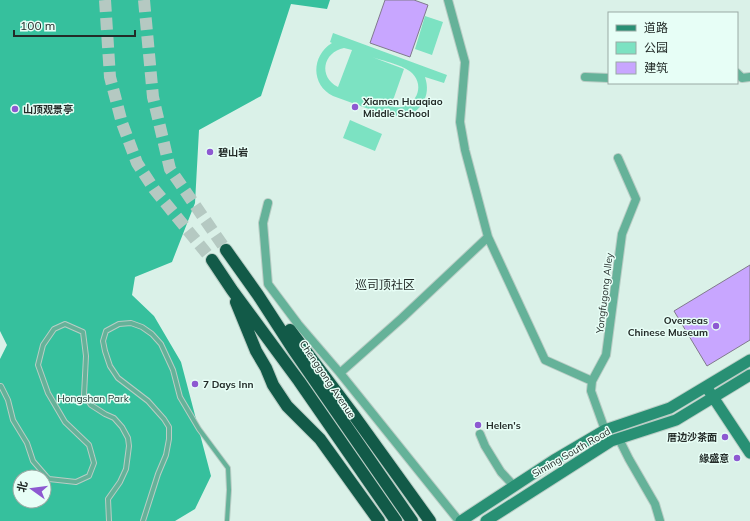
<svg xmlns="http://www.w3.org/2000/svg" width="750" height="521" viewBox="0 0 750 521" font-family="Mulish,'Noto Sans SC',sans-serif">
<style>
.green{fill:#7ce2c2;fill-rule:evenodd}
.forest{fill:#36c09d;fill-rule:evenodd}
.building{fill:#c8a6ff;stroke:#807a8c}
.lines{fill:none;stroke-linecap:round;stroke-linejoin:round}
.highway-tunnel{stroke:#b5c9c2;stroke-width:12;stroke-dasharray:12 6;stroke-linecap:butt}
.lane-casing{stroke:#b9cdc5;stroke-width:6}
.street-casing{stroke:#b9cdc5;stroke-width:10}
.secondary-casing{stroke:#b9cdc5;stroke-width:13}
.highway-casing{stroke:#b9cdc5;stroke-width:14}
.lane{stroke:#65b299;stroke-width:4}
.street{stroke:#65b299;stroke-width:8}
.secondary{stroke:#289074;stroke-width:11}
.highway{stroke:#125a48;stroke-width:12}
.poi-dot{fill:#8d59d1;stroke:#e7fef6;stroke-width:1.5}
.labels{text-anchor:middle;stroke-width:3;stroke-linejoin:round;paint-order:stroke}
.poi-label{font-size:10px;font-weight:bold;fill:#232b28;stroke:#e7fef6;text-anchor:start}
.street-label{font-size:10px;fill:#232b28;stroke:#e7fef6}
.park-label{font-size:10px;fill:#192f28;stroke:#e7fef6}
.quarter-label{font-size:12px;fill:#232b28;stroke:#e7fef6}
</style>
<rect width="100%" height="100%" fill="#daf1e8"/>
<path class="green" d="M425,16L443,22L432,55L415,49Z
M333,33L447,75L444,83L425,77C428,86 428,95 422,104C408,125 385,114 366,108C355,104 344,100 333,96C311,85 311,56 332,43L330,42ZM344,48L352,50L338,87C318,77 323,52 344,48ZM372,57C383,61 404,65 412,73C428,89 411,113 391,106L404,69Z
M350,120L382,134L375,151L343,138Z"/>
<path class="forest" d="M0,0H330L327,9L291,4L261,96L199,130L195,203L172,262L135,277L132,295L154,316L181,362L211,476L195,509L175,521H0V359L7,345L0,331ZM20,477H44V501H20Z"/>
<path class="building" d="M385,0H414L428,5L410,57L370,43Z
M750,265V340L707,366L674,311Z"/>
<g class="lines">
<path class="highway-tunnel" d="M105,0L110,77L122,123L137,163L154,189L212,260
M144,0L153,97L170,169L226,250"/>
<g class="lane-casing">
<path id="lane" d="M0,386H1L8,400L13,420L27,443L33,461L46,476L49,479L76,482L89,476L94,463L89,445L65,422L48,393L38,365L43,345L54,329L65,324L83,332L86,356L84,395L91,405L105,414L114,418L122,427L128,438L129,446L126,469L120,482L108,499L109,521
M143,521L158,474L166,455L169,439V427L164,419L148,401L118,378L110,366L105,351L103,341L106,331L119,324L131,323L142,327L152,334L161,344L173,370L180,397L199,429L228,468L229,490L227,521"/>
</g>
<g class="street-casing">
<path id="street" d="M448,0L465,62L460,122L465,150L488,237L545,360L592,381
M737,73L742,78L750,77
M585,77L609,78
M268,203L263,223L268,284L298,324L340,373L459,521
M340,373L402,318L488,237
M605,430L591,391L592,381L606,355L622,234L636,199L618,158
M480,434L485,446L501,472L514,486
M619,439L629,459L655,504L660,521"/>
</g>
<g class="secondary-casing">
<path id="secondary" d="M709,391L750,453
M461,521L554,460L605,430L670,408L750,360
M486,521L611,441L676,420L750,375"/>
</g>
<g class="highway-casing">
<path id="highway" d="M226,250L258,295L293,349L412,521
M212,260L232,290L299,381L396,521
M236,302L256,351L266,368L273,385L287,406L320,439L379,521
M290,330L353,414L430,521"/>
</g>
<use href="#lane" class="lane"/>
<use href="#street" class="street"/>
<use href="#secondary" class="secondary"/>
<use href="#highway" class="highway"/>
</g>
<g class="poi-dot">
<circle cx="355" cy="107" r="4"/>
<circle cx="15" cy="109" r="4"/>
<circle cx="210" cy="152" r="4"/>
<circle cx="716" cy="326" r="4"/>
<circle cx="195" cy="384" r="4"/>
<circle cx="478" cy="425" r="4"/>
<circle cx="725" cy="437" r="4"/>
<circle cx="737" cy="458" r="4"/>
</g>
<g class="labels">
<g class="poi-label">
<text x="363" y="105">Xiamen Huaqiao<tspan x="363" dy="12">Middle School</tspan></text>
<text x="23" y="113">山顶观景亭</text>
<text x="218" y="156">碧山岩</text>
<text x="708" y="324" text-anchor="end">Overseas<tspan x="708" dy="12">Chinese Museum</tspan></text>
<text x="203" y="388">7 Days Inn</text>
<text x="486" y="429">Helen's</text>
<text x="717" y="441" text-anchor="end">厝边沙茶面</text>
<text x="729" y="462" text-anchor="end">緣盛意</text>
</g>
<g class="street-label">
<text transform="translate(604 293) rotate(-83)" y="4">Yongfugong Alley</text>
<text transform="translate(328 379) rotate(56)" y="4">Chenggong Avenue</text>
<text transform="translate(571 452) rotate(-30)" y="4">Siming South Road</text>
</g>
<g class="park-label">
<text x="93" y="402">Hongshan Park</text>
</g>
<g class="quarter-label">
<text x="385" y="289">巡司顶社区</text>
</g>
</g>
<rect x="608" y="12" width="130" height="72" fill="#e7fef6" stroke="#99aaa4"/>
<rect x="616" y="25" width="20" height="6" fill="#289074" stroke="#99aaa4"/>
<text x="644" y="32" font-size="12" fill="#232b28">道路</text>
<rect x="616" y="42" width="20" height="12" fill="#7ce2c2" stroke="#99aaa4"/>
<text x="644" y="52" font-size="12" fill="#232b28">公园</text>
<rect x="616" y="62" width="20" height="12" fill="#c8a6ff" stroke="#99aaa4"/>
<text x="644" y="72" font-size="12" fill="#232b28">建筑</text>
<g transform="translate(32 489) rotate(284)"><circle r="19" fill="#e7fef6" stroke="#99aaa4"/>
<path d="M0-3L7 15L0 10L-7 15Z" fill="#8d59d1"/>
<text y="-6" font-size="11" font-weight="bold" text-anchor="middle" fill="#232b28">北</text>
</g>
<path d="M14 30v6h121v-6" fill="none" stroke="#232b28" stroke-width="2"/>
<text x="20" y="30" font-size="12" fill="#232b28" stroke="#e7fef6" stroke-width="3" paint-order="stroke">100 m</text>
</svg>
